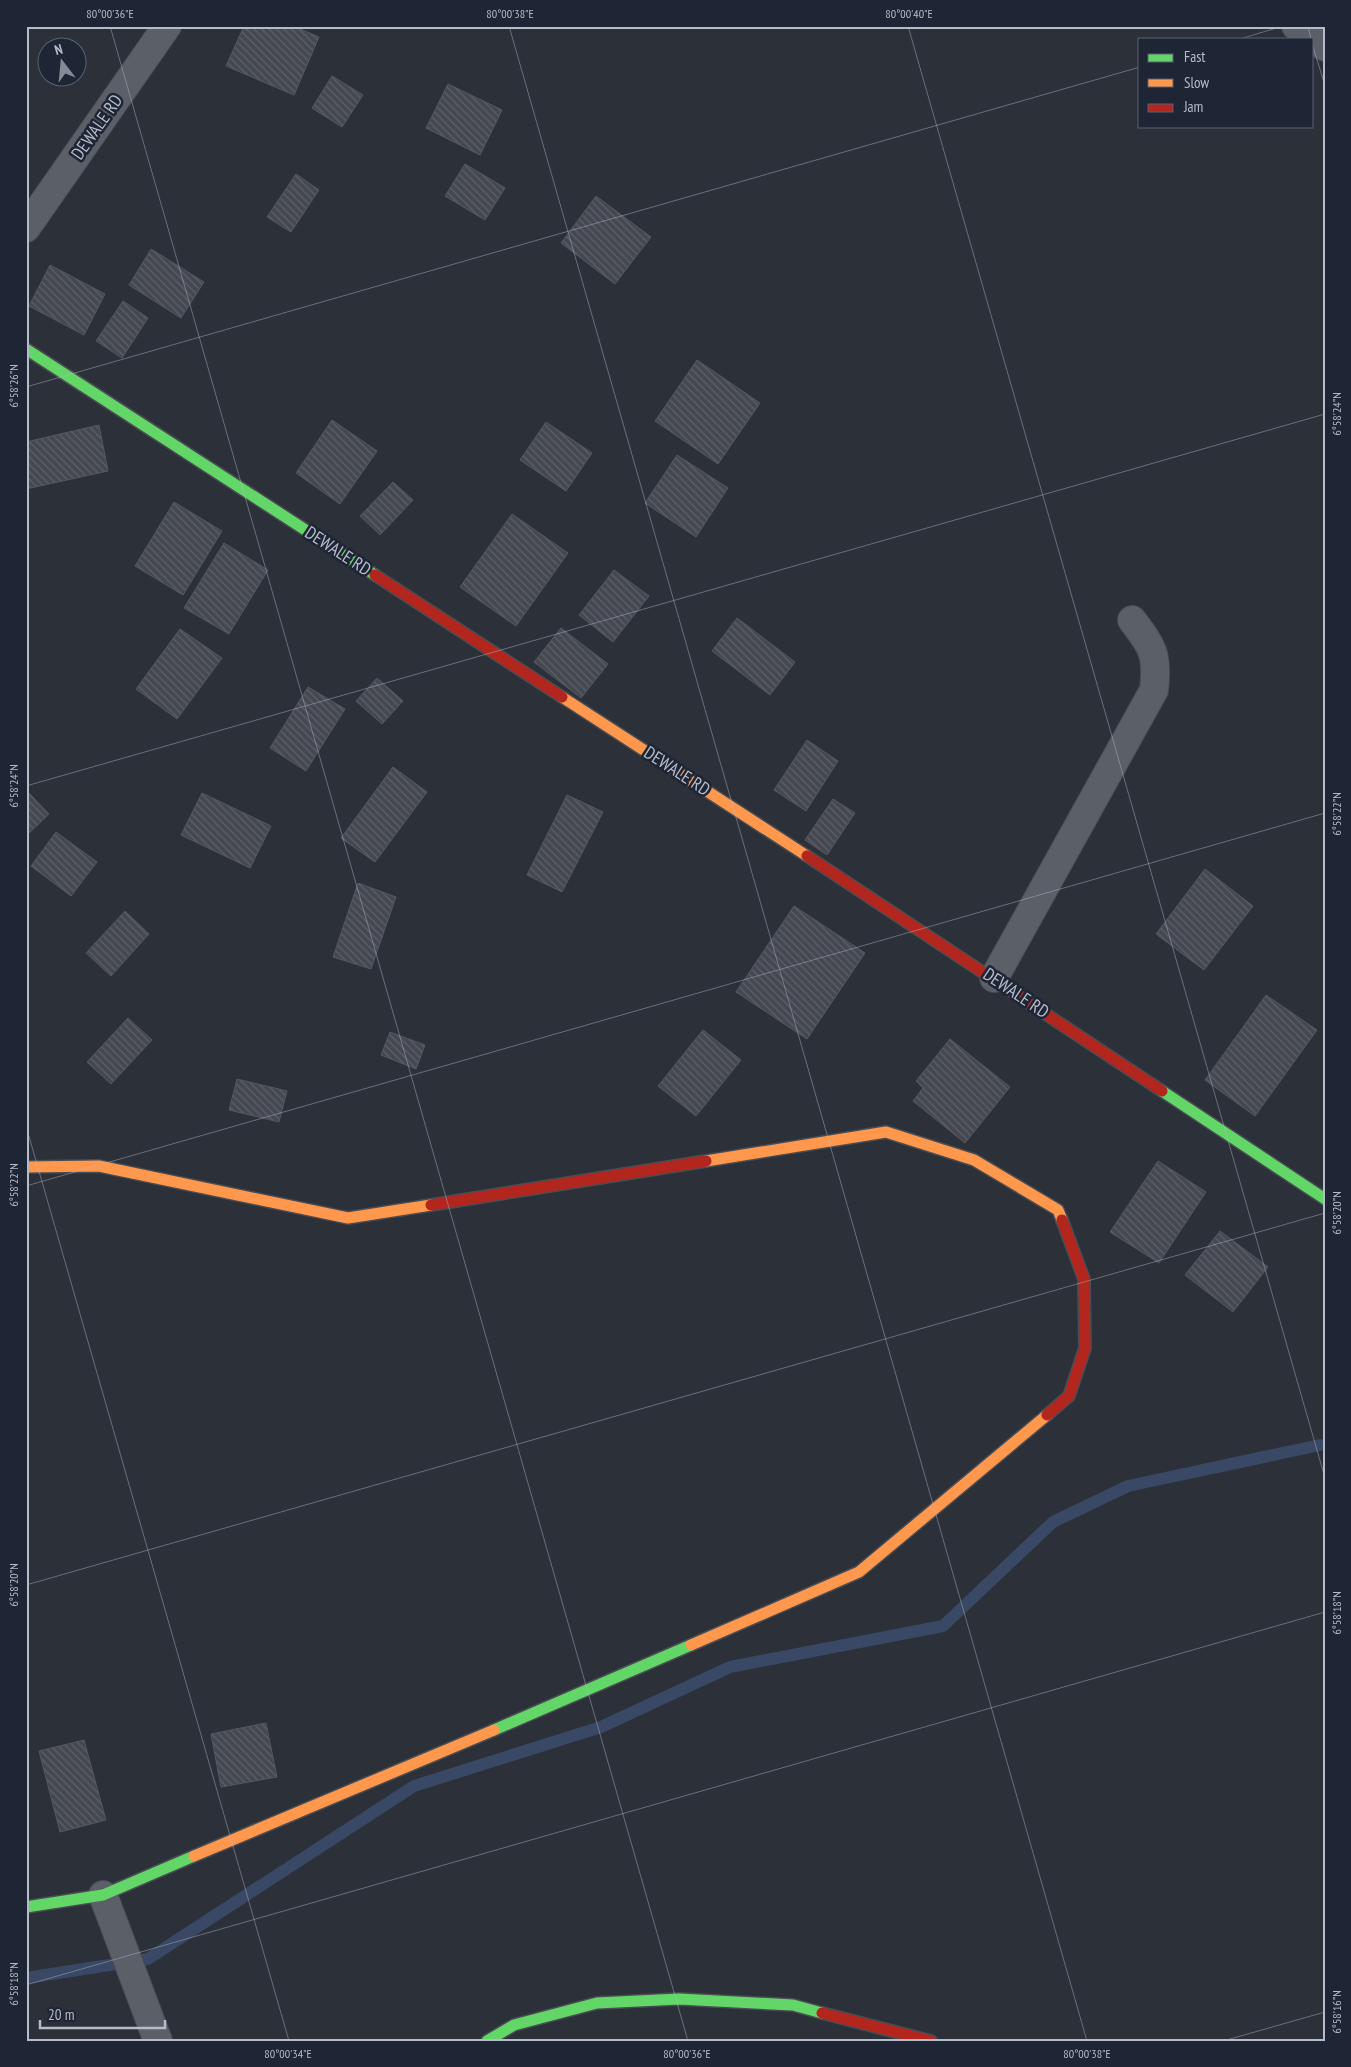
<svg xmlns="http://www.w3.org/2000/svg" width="1351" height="2067" viewBox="0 0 1351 2067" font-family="'PT Sans Narrow',sans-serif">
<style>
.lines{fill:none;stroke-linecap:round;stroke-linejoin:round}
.stream{stroke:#394864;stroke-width:12}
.building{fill:url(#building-back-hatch);stroke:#535861}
.street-casing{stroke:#494c53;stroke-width:30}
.fast-casing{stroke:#494c53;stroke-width:14}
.slow-casing{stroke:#494c53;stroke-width:14}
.jam-casing{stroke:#494c53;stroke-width:14}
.street{stroke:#5b5f67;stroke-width:28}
.fast{stroke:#63d668;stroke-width:11}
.slow{stroke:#ff974d;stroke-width:11}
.jam{stroke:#b3261e;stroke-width:11}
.ticks{fill:none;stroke:#b5bbc9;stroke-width:1;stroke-opacity:0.45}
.labels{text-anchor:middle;stroke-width:5;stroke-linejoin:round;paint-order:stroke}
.street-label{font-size:18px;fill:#b5bbc9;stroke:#1e2534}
.neatline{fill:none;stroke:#b5bbc9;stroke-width:2}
.ticks-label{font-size:12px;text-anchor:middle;fill:#b5bbc9}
</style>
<defs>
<pattern id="building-back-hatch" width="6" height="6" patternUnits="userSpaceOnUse" patternTransform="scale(1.25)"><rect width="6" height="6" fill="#444850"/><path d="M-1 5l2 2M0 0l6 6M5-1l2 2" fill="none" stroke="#5d6068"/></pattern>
</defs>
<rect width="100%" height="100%" fill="#2b3039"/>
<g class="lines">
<path class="stream" d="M26,1978L148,1959L414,1786L601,1727L730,1667L943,1626L1053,1522L1128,1486L1320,1445"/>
</g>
<path class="building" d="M244,26H293L319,37L294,95L226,66Z
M332,76L363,95L342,127L312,108Z
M448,84L502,110L480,155L426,128Z
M465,164L505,188L485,220L445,196Z
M296,174L319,190L291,232L267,217Z
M596,196L651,237L615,284L561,243Z
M151,249L204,282L181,318L129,285Z
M50,265L105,294L84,335L29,306Z
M123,301L148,318L122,358L96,341Z
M697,360L760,403L718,464L655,421Z
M332,420L377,451L340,504L296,473Z
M546,422L592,453L566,491L520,460Z
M99,425L108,471L26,489V442Z
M677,455L728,488L696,537L645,503Z
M393,482L413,500L380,535L360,516Z
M174,502L222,531L183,595L135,566Z
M512,514L568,553L516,626L460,587Z
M224,543L268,570L229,634L184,608Z
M614,570L649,596L613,642L579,615Z
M737,618L795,662L770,695L712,651Z
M561,628L608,664L581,698L534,662Z
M180,629L222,658L177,719L136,689Z
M377,678L403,701L382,724L356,701Z
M308,687L345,709L306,771L270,748Z
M807,740L838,761L806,811L774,790Z
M393,767L427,792L375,862L341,838Z
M26,790L49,814L26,836Z
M202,793L271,826L250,868L181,835Z
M567,795L603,812L562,892L527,875Z
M833,799L855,813L827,855L805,840Z
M56,832L97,862L71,896L31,866Z
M1205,869L1253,906L1204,970L1156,934Z
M358,883L396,897L371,969L333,957Z
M794,906L865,953L807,1039L736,992Z
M125,911L149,934L111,976L86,953Z
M1266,995L1317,1030L1255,1116L1205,1080Z
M128,1018L152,1040L111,1084L87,1062Z
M703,1030L741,1060L696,1116L658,1086Z
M390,1032L425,1045L416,1069L381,1055Z
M950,1039L1010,1087L965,1143L913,1101L923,1088L916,1081Z
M237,1079L287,1091L279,1122L229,1110Z
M1158,1161L1206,1192L1159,1263L1110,1232Z
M1220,1231L1268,1267L1233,1312L1185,1275Z
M266,1723L277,1777L221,1787L211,1734Z
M84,1740L106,1820L60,1832L39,1751Z"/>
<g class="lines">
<g class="street-casing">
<path id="street" d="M1296,26L1325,47
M26,228L167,26
M994,978L1154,690C1158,655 1153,647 1132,620
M103,1895L158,2041"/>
</g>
<g class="fast-casing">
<path id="fast" d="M26,349L375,575
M1162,1091L1325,1199
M494,1730L691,1645
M26,1907L103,1895L194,1856
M487,2041L514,2025L597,2003L679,1999L793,2005L822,2013"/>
</g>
<g class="slow-casing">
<path id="slow" d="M562,697L807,856
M706,1161L886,1132L974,1160L1058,1210L1062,1220
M26,1167L99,1166L348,1218L431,1205
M691,1645L859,1572L1047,1415
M194,1856L494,1730"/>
</g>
<g class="jam-casing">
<path id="jam" d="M375,575L562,697
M807,856L1162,1091
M431,1205L706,1161
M1047,1415L1069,1396L1085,1348L1084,1279L1062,1220
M822,2013L931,2041"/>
</g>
<use href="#street" class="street"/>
<use href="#fast" class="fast"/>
<use href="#slow" class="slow"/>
<use href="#jam" class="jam"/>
</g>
<path class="ticks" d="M110,26L688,2041M509,26L1087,2041M908,26L1325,1478M1308,26L1311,39M1240,39L1283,26M1312,43L1325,86M26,387L1140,67M26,786L1325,414M26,1126L289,2041M26,1186L1325,813M26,1585L1325,1213M26,1985L1325,1612M1223,2041L1325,2012"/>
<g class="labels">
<g class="street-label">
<text transform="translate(97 127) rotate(-55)" y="6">DEWALE RD</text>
<text transform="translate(338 551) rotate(33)" y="6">DEWALE RD</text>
<text transform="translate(677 771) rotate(33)" y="6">DEWALE RD</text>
<text transform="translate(1016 993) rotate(34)" y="6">DEWALE RD</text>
</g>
</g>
<rect width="1351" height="2067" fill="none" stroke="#1e2534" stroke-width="55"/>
<rect x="1138" y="38" width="175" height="90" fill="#1e2534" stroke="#5a6170"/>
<rect x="1148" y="54" width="25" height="8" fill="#63d668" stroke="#5a6170"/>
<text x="1184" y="62" font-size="15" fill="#b5bbc9">Fast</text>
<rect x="1148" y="79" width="25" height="8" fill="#ff974d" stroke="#5a6170"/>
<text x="1184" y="88" font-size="15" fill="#b5bbc9">Slow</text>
<rect x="1148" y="104" width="25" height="8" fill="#b3261e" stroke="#5a6170"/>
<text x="1184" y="112" font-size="15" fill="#b5bbc9">Jam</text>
<g transform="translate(62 62) rotate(344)"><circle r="24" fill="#1e2534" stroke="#5a6170"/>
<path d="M0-4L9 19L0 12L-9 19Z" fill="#858a97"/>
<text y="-8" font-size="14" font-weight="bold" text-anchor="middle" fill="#b5bbc9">N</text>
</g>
<path d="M40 2020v8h125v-8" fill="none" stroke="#b5bbc9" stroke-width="2.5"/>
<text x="48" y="2020" font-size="15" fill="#b5bbc9" stroke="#1e2534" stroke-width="4" paint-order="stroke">20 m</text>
<rect x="28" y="28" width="1296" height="2012" class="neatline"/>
<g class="ticks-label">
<text x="110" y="18">80°00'36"E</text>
<text x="510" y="18">80°00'38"E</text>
<text x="909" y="18">80°00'40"E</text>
<text transform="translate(14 386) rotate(-90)" y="4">6°58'26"N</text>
<text transform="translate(1337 414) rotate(-90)" y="4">6°58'24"N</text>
<text transform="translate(14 786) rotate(-90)" y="4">6°58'24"N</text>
<text transform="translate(1337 814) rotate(-90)" y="4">6°58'22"N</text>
<text transform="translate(14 1185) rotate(-90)" y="4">6°58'22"N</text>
<text transform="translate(1337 1213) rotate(-90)" y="4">6°58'20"N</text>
<text transform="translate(14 1585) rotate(-90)" y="4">6°58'20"N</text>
<text transform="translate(1337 1613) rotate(-90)" y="4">6°58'18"N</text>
<text transform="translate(14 1984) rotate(-90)" y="4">6°58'18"N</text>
<text transform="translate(1337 2012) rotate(-90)" y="4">6°58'16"N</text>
<text x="288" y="2058">80°00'34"E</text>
<text x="687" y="2058">80°00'36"E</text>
<text x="1087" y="2058">80°00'38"E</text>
</g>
</svg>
